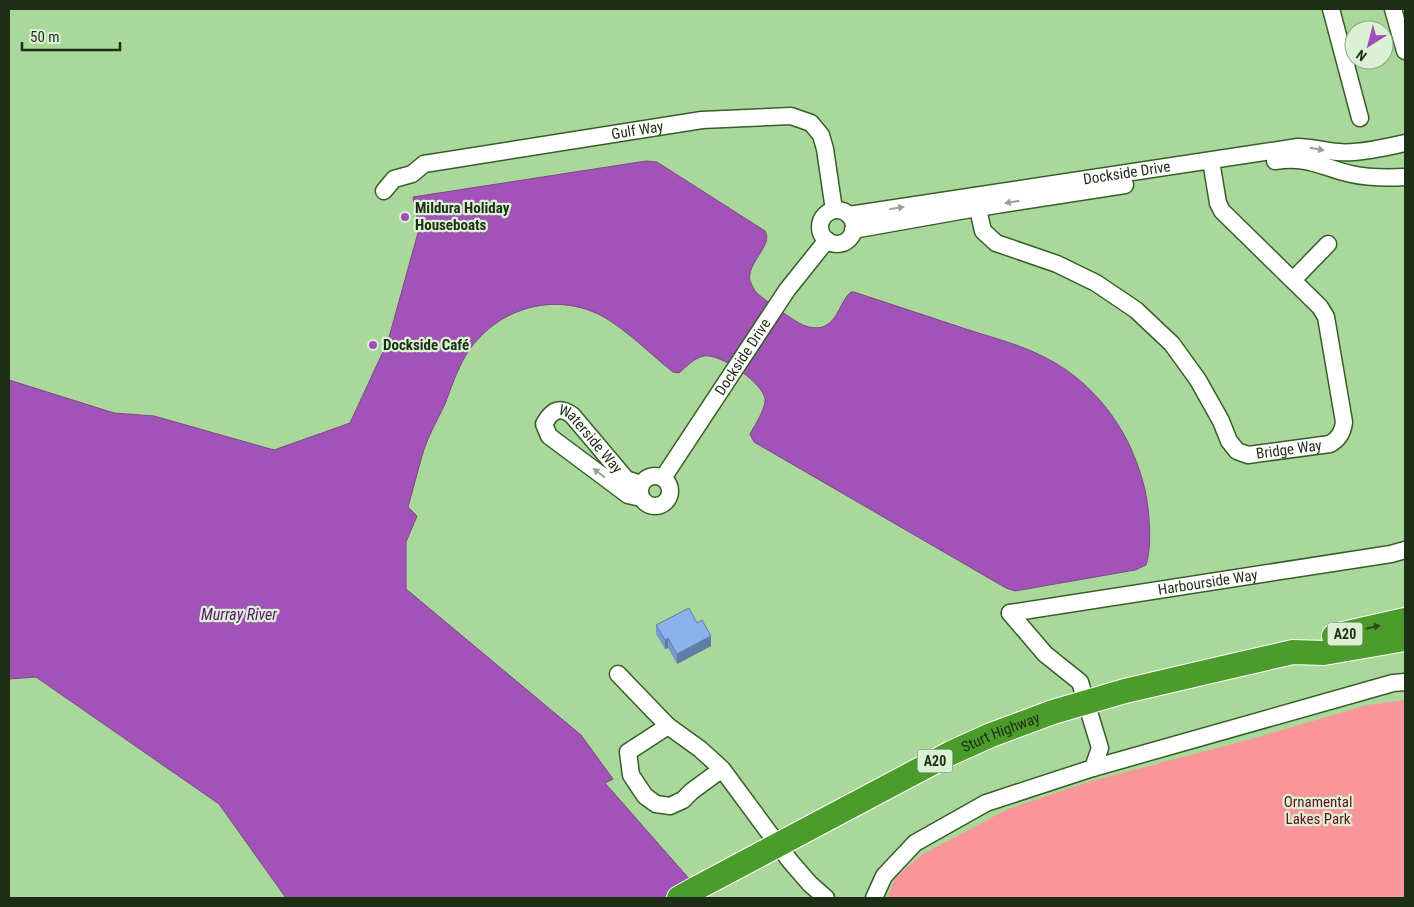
<svg xmlns="http://www.w3.org/2000/svg" width="1414" height="907" viewBox="0 0 1414 907" font-family="'Roboto Condensed',sans-serif">
<style>
.green{fill:#fa9699}
.water{fill:#a253b8;stroke:#7a4887}
.lines{fill:none;stroke-linecap:round;stroke-linejoin:round}
.minor-casing{stroke:#365e28;stroke-width:19}
.highway-casing{stroke:#fff;stroke-width:26}
.minor{stroke:#fff;stroke-width:16}
.highway{stroke:#4c9c2c;stroke-width:24}
.highway-bridge-casing{stroke:#fff;stroke-width:26;stroke-linecap:butt}
.highway-bridge{stroke:#4c9c2c;stroke-width:24}
.wall{fill:#7899cc}
.shaded-wall{fill:#617da6}
.building{fill:#8bb2ed;stroke:#617da6}
.oneway{fill:#99a196}
.oneway2{fill:#2a4f1d}
.poi-dot{fill:#a24cba;stroke:#daf1d3;stroke-width:2}
.labels{text-anchor:middle;stroke-width:4.5;stroke-linejoin:round;paint-order:stroke}
.shield{fill:#daf1d3;stroke:#55684f;stroke-width:1}
.shield-label{font-size:14px;font-weight:bold;fill:#1c2e16}
.street-label{font-size:15px;fill:#1c2e16;stroke:#daf1d3}
.poi-label{font-size:15px;font-weight:bold;fill:#1c2e16;stroke:#daf1d3;text-anchor:start}
.park-label{font-size:15px;fill:#67101e;stroke:#daf1d3}
.water-label{font-size:16px;font-style:italic;fill:#5e1172;stroke:#daf1d3}
</style>
<rect width="100%" height="100%" fill="#aad89b"/>
<path class="green" d="M1405,700V898H887L895,878L921,855L1008,809L1088,782L1255,738L1367,705Z"/>
<path class="water" d="M646,161L657,162L765,231C774,245 746,263 750,281C752,285 754,291 758,294C766,301 794,321 803,325C810,328 819,329 825,326C839,319 840,301 851,292H854C891,304 929,317 966,329C990,337 1015,343 1038,354C1091,378 1128,426 1143,482C1149,502 1153,545 1146,565L1135,570L1015,591L1006,588L754,442L750,434C755,425 766,408 765,399C763,383 720,353 704,356C694,358 686,367 679,373L673,372C650,354 617,320 591,311C544,293 492,313 466,355C457,370 451,388 445,404C437,421 427,438 422,456C417,473 413,490 408,507L417,516L406,542V589L581,735L613,779L605,783L706,898H286L219,804L36,677L9,679V380L114,413L154,416L274,450L350,423L388,341L419,229L413,197Z"/>
<g class="lines">
<g class="minor-casing">
<g id="minor">
<path d="M1331,9L1360,118"/>
<path d="M1393,9L1405,51"/>
<path d="M1275,161C1308,156 1321,167 1351,174C1369,178 1387,178 1405,177"/>
<path id="s1" d="M384,191L394,179L412,174L424,164L702,120L791,116L811,123L821,135L825,149L834,210"/>
<path id="s2" d="M975,196L983,231L996,243L1057,264L1096,283L1136,310L1172,344L1198,380L1221,421L1229,441L1237,451L1248,455L1330,444C1339,439 1343,432 1344,422L1326,317L1320,307L1222,211L1218,203L1211,161"/>
<circle cx="837" cy="227" r="17"/>
<path id="s3" d="M849,215L1298,147C1312,147 1324,151 1338,152C1355,154 1388,147 1405,143"/>
<path d="M853,230L977,208L1125,185"/>
<path d="M1293,280L1328,244"/>
<circle cx="655" cy="491" r="15"/>
<path id="s4" d="M663,478L787,290L827,240"/>
<path id="s5" d="M641,498L628,495L549,436L544,424C551,412 558,405 572,415L626,479L641,484"/>
<path id="s6" d="M1010,613L1391,554L1405,550"/>
<path d="M1010,613L1045,654L1080,682L1100,748L1093,768"/>
<path d="M618,674L668,726"/>
<path d="M722,769L692,791L683,800L670,806L656,804L645,796L631,775L628,752L668,726L700,749L722,769L790,861L810,884L826,898"/>
<path d="M874,898L884,876L915,843L986,803L1093,768L1393,683L1405,682"/>
</g>
</g>
<g class="highway-casing">
<g id="highway">
<path d="M1334,636L1405,620"/>
<path d="M1232,666L1293,652L1324,653L1405,639"/>
<path id="s7" d="M821,822L951,753L991,735L1053,712"/>
<path d="M679,898L697,888"/>
</g>
</g>
<use href="#minor" class="minor"/>
<use href="#highway" class="highway"/>
<g class="highway-bridge-casing">
<path id="highway-bridge" d="M1053,712L1125,691L1232,666
M697,888L821,822"/>
</g>
<use href="#highway-bridge" class="highway-bridge"/>
</g>
<path class="wall" d="M697,623L711,646L677,664L668,648L665,649L656,634V625Z"/>
<path class="shaded-wall" d="M711,636V646L677,664V654Z
M668,638V648L665,649V640Z"/>
<path class="building" d="M689,608L697,623L702,620L711,636L677,654L668,638L665,640L656,625Z"/>
<defs><path id="oneway-solid" d="M-6-.8H1V-3.2L6.5 0L1 3.2V.8H-6Z" transform="scale(1.25)"/></defs>
<g class="oneway">
<use href="#oneway-solid" transform="translate(1317 149) rotate(10)"/>
<use href="#oneway-solid" transform="translate(1012 202) rotate(171)"/>
<use href="#oneway-solid" transform="translate(897 208) rotate(-9)"/>
<use href="#oneway-solid" transform="translate(599 473) rotate(-143)"/>
</g>
<use class="oneway2" href="#oneway-solid" transform="translate(1373 627) rotate(-13)"/>
<g class="poi-dot">
<circle cx="405" cy="217" r="5"/>
<circle cx="373" cy="345" r="5"/>
</g>
<g class="labels">
<g class="shield">
<rect x="1327.5" y="622.5" width="35" height="23" rx="4"/>
<rect x="917.5" y="749.5" width="35" height="23" rx="4"/>
</g>
<g class="shield-label">
<text x="1345" y="639">A20</text>
<text x="935" y="766">A20</text>
</g>
<g class="street-label">
<text dy="5" stroke="none"><textPath href="#s1" startOffset="266">Gulf Way</textPath></text>
<text dy="5" stroke="none"><textPath href="#s3" startOffset="281">Dockside Drive</textPath></text>
<text dy="5" stroke="none"><textPath href="#s4" startOffset="145">Dockside Drive</textPath></text>
<text dy="5" stroke="none"><textPath href="#s5" startOffset="190">Waterside Way</textPath></text>
<text dy="5" stroke="none"><textPath href="#s2" startOffset="438">Bridge Way</textPath></text>
<text dy="5" stroke="none"><textPath href="#s6" startOffset="200">Harbourside Way</textPath></text>
<text dy="5" stroke="none"><textPath href="#s7" startOffset="201">Sturt Highway</textPath></text>
</g>
<g class="poi-label">
<text x="415" y="213">Mildura Holiday<tspan x="415" dy="17">Houseboats</tspan></text>
<text x="383" y="350">Dockside Café</text>
</g>
<g class="park-label">
<text x="1318" y="807">Ornamental<tspan x="1318" dy="17">Lakes Park</tspan></text>
</g>
<g class="water-label">
<text x="239" y="620">Murray River</text>
</g>
</g>
<rect width="1414" height="907" fill="none" stroke="#1c2e16" stroke-width="20"/>
<g transform="translate(1369 45) rotate(216)"><circle r="24" fill="#daf1d3" stroke="#8ea387"/>
<path d="M0-4L9 19L0 12L-9 19Z" fill="#a24cba"/>
<text y="-8" font-size="14" font-weight="bold" text-anchor="middle" fill="#1c2e16">N</text>
</g>
<path d="M22 42v8h98v-8" fill="none" stroke="#1c2e16" stroke-width="2.5"/>
<text x="30" y="42" font-size="15" fill="#1c2e16" stroke="#daf1d3" stroke-width="4" paint-order="stroke">50 m</text>
</svg>
